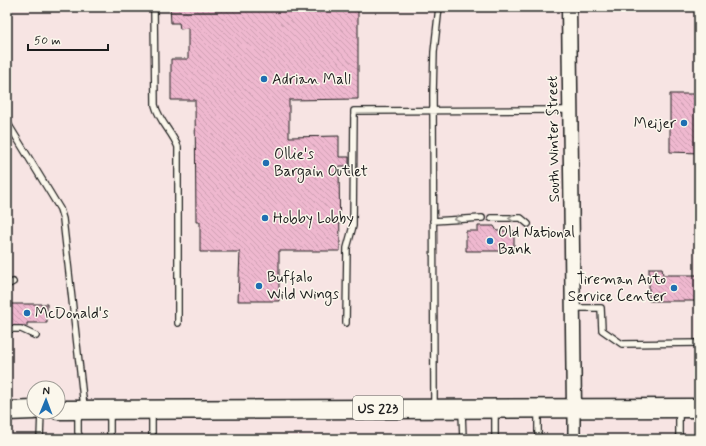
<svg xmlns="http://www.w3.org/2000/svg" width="706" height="446" viewBox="0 0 706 446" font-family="Mynerve,sans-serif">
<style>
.built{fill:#f7e4e3;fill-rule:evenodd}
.building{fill:url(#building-back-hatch);stroke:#1c1c1c}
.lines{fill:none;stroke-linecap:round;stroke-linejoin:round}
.service-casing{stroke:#1c1c1c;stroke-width:8}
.minor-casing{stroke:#1c1c1c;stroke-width:14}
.tertiary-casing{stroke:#1c1c1c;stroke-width:17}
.trunk-casing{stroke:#1c1c1c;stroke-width:21}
.service{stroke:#fbf7ec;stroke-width:5.5}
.minor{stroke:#fbf7ec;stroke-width:11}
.tertiary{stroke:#fbf7ec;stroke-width:14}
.trunk{stroke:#fbf7ec;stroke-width:18}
.oneway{stroke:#97948e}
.poi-dot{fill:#1f6fb2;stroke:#fbf7ec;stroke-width:1.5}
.labels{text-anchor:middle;stroke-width:3;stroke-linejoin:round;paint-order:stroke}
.shield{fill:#fbf7ec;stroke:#5f5e5a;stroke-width:1}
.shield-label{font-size:14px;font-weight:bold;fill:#1c1c1c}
.poi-label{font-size:15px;fill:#1c1c1c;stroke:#fbf7ec;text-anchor:start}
.street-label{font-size:15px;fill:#1c1c1c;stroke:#fbf7ec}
</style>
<defs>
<pattern id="building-back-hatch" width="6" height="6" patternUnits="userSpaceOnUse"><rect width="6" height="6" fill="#efb8cf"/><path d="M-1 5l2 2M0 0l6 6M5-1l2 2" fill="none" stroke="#cc9eb1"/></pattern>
</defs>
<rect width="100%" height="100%" fill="#fbf7ec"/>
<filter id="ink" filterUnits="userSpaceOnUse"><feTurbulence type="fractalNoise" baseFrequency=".025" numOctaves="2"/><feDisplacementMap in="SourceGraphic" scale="8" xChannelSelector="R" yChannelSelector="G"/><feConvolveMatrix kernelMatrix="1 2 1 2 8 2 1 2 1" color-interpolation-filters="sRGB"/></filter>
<g filter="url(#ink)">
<path class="built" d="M7,7H699V439H7ZM34,388H58V412H34Z"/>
<path class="building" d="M170,7H358V99L289,100V137L339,136V157H349V166H339L340,251H279V301H238L240,252H200V222H196L195,100H171V59H188V28L180,29L179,23H171Z
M670,94H699V153L670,152Z
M478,226H494L497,231H514V251H466V231H478Z
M649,268H662L663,275H699V301H649Z
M7,304H47V323H27V326L7,325Z"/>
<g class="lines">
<g class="service-casing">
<path id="service" d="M154,7L155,105C159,121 172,132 178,147V323
M7,122L60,209L63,219L84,407
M491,218H521L528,224
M433,221L482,218
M7,285L13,282
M573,308H601L602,330L622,344L699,343
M346,323L347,248L353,226L354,111L570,110
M7,329H21L36,336
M434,406L433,94L434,52L439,7
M538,410V439
M679,410V439
M152,411V439
M495,411V439
M78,412V432L80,439
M462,412L463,439
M40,439L41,412
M110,439V412"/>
</g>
<g class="minor-casing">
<path id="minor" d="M574,408V439"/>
</g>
<g class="tertiary-casing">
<path id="tertiary" d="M569,7L574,408"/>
</g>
<g class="trunk-casing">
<path id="trunk" d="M58,410L699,408
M7,411L34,410"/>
</g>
<use href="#service" class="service"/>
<use href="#minor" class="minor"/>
<use href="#tertiary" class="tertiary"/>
<use href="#trunk" class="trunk"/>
</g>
<defs><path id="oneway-chevron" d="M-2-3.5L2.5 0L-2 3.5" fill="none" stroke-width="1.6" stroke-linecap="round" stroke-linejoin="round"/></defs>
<g class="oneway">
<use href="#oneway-chevron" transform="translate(511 218) rotate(-180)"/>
<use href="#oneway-chevron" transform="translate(457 219) rotate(169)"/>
</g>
</g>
<g class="poi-dot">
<circle cx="264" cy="79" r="4"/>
<circle cx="684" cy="123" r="4"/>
<circle cx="266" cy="163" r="4"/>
<circle cx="265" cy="218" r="4"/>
<circle cx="490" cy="241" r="4"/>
<circle cx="259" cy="286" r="4"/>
<circle cx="674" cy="288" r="4"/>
<circle cx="27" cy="313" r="4"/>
</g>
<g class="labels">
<rect class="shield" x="353" y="396" width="50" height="24" rx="3"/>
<g class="shield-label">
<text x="378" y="413">US 223</text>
</g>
<g class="poi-label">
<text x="272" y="84">Adrian Mall</text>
<text x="676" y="128" text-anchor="end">Meijer</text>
<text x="274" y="159">Ollie's<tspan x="274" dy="17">Bargain Outlet</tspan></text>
<text x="273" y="223">Hobby Lobby</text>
<text x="498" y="237">Old National<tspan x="498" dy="17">Bank</tspan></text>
<text x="267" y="282">Buffalo<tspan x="267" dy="17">Wild Wings</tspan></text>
<text x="666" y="284" text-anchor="end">Tireman Auto<tspan x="666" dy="17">Service Center</tspan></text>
<text x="35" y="318">McDonald's</text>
</g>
<g class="street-label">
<text transform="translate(553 139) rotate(-91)" y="5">South Winter Street</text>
</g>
</g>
<rect width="706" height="446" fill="none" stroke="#fbf7ec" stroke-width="24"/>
<rect x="12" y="12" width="682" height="422" fill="none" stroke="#1c1c1c" stroke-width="1.5" filter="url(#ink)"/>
<g transform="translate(46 400) rotate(1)"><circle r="19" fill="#fbf7ec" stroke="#a29f99"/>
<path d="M0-3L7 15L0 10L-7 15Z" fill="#1f6fb2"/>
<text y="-6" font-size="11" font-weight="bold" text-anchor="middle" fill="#1c1c1c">N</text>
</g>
<path d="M28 44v6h80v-6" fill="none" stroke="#1c1c1c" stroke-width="2"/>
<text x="34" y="44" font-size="12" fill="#1c1c1c" stroke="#fbf7ec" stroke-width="3" paint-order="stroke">50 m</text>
</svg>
